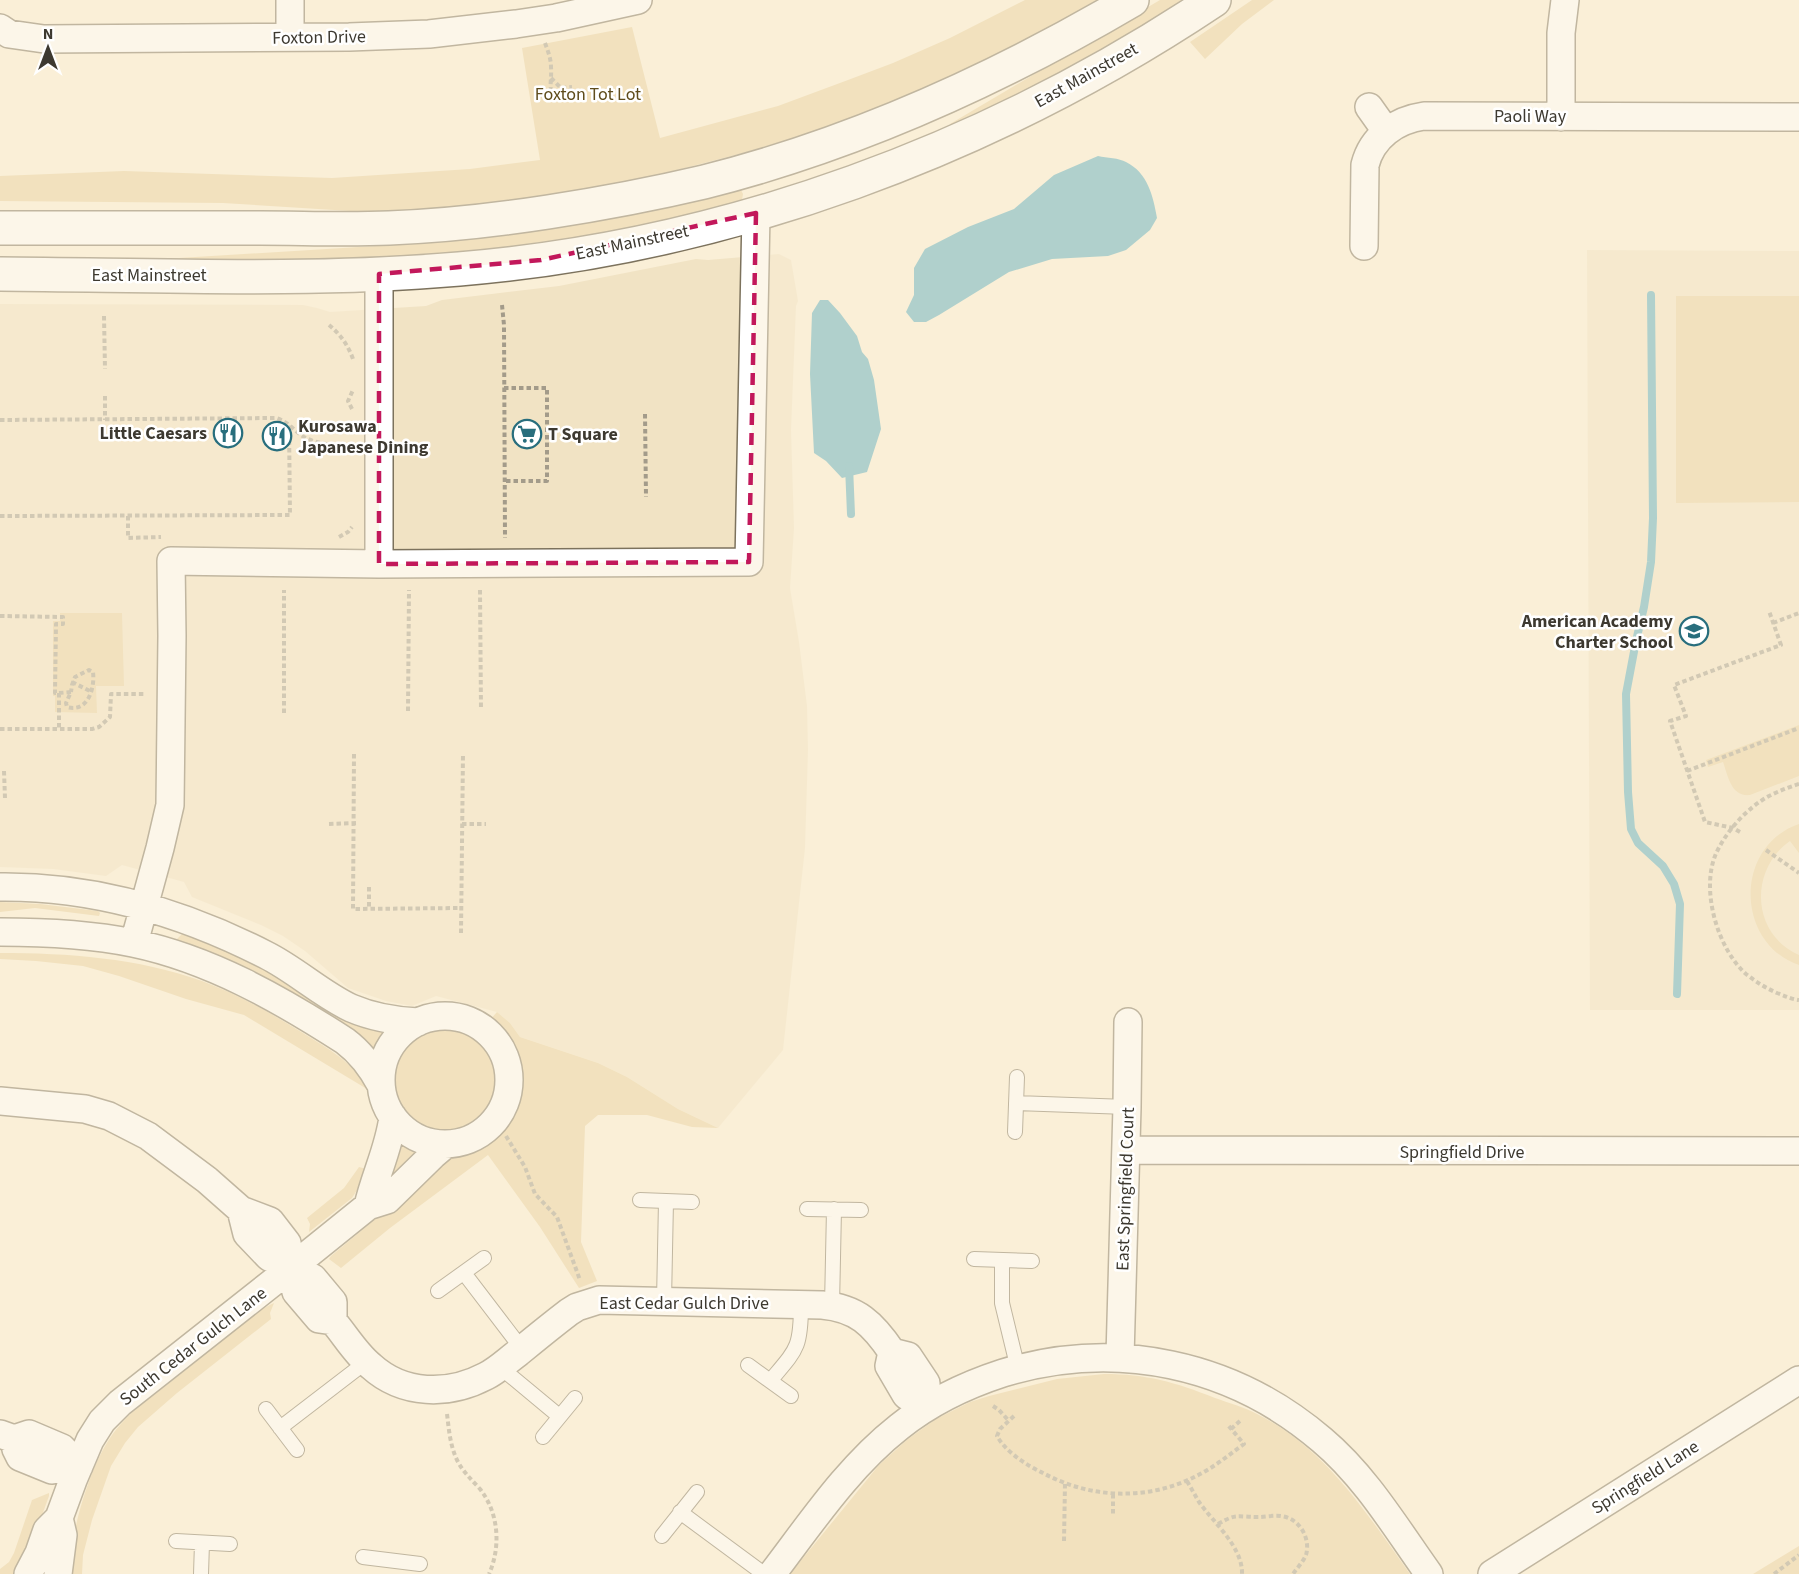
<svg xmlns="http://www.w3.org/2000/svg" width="1799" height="1574" viewBox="0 0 1799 1574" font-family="'Source Sans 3',sans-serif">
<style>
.built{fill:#f1e3c4}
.green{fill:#e8d1a0}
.water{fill:#57acbe}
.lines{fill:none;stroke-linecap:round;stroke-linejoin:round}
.stream{stroke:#57acbe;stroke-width:8}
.service-casing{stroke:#7c725d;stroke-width:16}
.minor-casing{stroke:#7c725d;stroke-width:30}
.primary-casing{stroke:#7c725d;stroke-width:36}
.path{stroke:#a39b8a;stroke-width:4;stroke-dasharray:4.5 3;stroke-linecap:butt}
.service{stroke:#fff;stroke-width:14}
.minor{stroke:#fff;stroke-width:27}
.primary{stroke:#fff;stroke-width:33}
.marked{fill:none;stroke:#c2185b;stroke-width:4.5;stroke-dasharray:12 8;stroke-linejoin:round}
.labels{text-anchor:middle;stroke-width:5;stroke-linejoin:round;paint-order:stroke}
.street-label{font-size:18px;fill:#3d3930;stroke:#fff}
.park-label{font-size:18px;fill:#5f4c1c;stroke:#fff}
.poi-label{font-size:18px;font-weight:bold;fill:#3d3930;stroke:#fff;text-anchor:start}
</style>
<rect width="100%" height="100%" fill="#faefd7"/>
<path class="built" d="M1587,250L1799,251V1010H1590Z
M779,254L791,260L798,301L796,306L791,430L794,528L790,588L799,642L807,706L808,750L805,848L783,1050L718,1128L678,1109L627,1077L598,1063L520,1037L510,1023L497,1012L436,996L412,1006L386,1001L348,988L305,951L283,936L261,925L192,897L184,882L122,865L106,876L53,869L0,867V304L303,305L317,308L330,312L426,306L442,300L559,286L696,259L708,260Z"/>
<path class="green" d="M1025,0H1100L1025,42L927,88L872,111L820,130L747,152L650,177L595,188L476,206L382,213L223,203L0,201V176L124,171L332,178L470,169L540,160L522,48L632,27L660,138L778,106L848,80L893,63L950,38Z
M1160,0H1188L1119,42L1029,90L951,128L950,124Z
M1252,0H1274L1242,24L1205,59L1190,42Z
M739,190H741L743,194L742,200L737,202L705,211L611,231L564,239L452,254L396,258L300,260L0,261V258H179L440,242L507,234L698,200Z
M1676,296H1799V502L1676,503Z
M60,613H122L124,686H96L97,713L55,712V696H53V621H60Z
M1799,725V776L1750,795C1731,797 1728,776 1723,762L1708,767L1706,760Z
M1799,824V853L1790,841C1749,870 1751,934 1799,955V965C1735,943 1734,846 1799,824Z
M0,902L40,904L98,911L100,913L99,916L35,908L0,912Z
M182,934L219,947L253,962L389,1031L377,1059L175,941Z
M0,953C68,953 138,958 202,981C237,994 271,1013 303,1033C328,1049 353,1061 367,1089L244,1015L186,999L119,976L83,966L36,961L0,959Z
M497,1012L510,1023L520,1037L598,1063L627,1077L678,1109L718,1128L692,1127L647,1115H598L585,1126L581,1242L597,1281L579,1288L540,1227L488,1155L390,1228L341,1268L329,1259L331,1256C370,1224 408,1191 446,1158C457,1148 475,1146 487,1137C515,1117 524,1077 509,1047C504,1037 496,1029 489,1021Z
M390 1080a56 56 0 1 1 112 0a56 56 0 1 1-112 0Z
M402,1140L427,1149L385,1193Z
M359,1167L370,1170L352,1198L309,1232L310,1224L307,1218L344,1188Z
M274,1303L270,1313L271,1319L177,1393L138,1427L125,1443L111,1466L92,1520L83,1555L82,1574H68C72,1530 90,1458 120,1425C130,1413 142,1404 154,1395C171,1382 188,1368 204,1355C223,1340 253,1312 274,1303Z
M1104,1374C1146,1374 1175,1382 1215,1398C1229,1403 1244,1407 1257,1414C1326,1448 1367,1514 1410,1574H790L879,1465L908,1439L936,1419L970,1402L989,1396L1057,1379Z
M49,1493V1496L33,1540L17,1574H0V1569L9,1562L14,1553L32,1500Z
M1799,1546V1574H1753Z"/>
<path class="water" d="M1098,156C1107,158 1119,158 1126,162C1148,173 1153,196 1157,218L1150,230L1126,250L1108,256L1052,259L1009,272L939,315L926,322H914L906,312L914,295V268L925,249L968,227L1014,209L1054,175Z
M820,300H828L840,313L857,336L862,352L868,359L874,380L881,429L867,472L842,478L826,461L814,453L810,374L812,313Z"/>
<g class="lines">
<path class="stream" d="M1651,295L1653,518L1651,562L1644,607L1636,641L1626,694L1628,792L1631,829L1638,843L1663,866L1674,884L1680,904L1677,994
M849,466L851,514"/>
<g class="service-casing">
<path id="service" d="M1016,1103L1127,1107
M1015,1132L1017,1077
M640,1200L692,1202
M807,1209L861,1210
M974,1259L1032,1261
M1002,1260V1303L1018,1369
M464,1273L522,1349
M438,1291L484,1258
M664,1301L666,1201
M832,1306L834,1209
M748,1365L791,1396
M500,1367L559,1416
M770,1381C797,1349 801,1348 801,1304
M266,1409L297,1450
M280,1428L366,1362
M543,1437L575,1398
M680,1512L764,1574
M662,1536L697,1492
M176,1541L230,1544
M363,1557L420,1564
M201,1574L202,1543"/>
</g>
<g class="minor-casing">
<path id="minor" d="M290,0V37
M0,28L9,34L44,39L349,37L429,34L516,24L556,18L638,0
M1369,107L1386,131
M1561,117V33L1565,0
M1364,246L1365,165C1372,137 1396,120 1424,116L1799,117
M379,564V274
M0,887C93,886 184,913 266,955C296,970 321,994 351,1008C372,1017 395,1021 418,1022
M0,932C44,932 89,934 133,943C210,959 280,999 345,1041C361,1053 372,1068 381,1085
M134,943L160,848L170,805L172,636L171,561L379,564L749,562L756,213
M381 1080a64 64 0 1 1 128 0a64 64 0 1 1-128 0Z
M0,1101L85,1109L109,1116L148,1136L207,1180L241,1210L270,1221L287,1243L296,1292L319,1319L333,1321
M1126,1150L1799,1151
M368,1206C375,1175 389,1149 393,1117
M241,1210L247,1234L269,1257L313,1278L333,1302V1321C345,1335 356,1354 371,1366C403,1395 448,1396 486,1376C498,1370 508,1360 519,1352C536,1338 552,1325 569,1312L577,1307L599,1300L822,1305C857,1308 873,1324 892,1352L908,1356L926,1383L925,1408
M892,1352L889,1366L906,1395L925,1408
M1120,1357L1127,1107L1128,1022
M0,1434L14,1439L29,1434L62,1448L79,1466
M14,1439L16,1449L20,1457L52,1470L79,1466
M28,1574L39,1553L47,1530L59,1518L73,1480L90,1440L102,1421L120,1403L291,1268L368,1206L387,1200L433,1155L446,1144
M58,1574L63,1535L59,1518
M772,1574C811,1523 848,1467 899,1427C930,1402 966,1385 1003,1373C1116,1339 1232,1363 1322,1440C1366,1477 1396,1528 1429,1574
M1492,1574L1799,1380"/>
</g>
<g class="primary-casing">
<path id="primary" d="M0,228C87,228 173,228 260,228C303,228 346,230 389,228C442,226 496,220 548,212C600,204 653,194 704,182C855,144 998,79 1132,0
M0,274C153,275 307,282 459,269C728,247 991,149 1214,0"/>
</g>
<path class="path" d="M545,43C548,51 551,59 551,67C552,81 548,86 554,101
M551,78L561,88L572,87
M502,305L504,325L505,538
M104,316L105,369
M329,325C340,334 348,345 353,359
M504,388H547V481H505
M105,396V420
M352,409L348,401L353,390
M645,414L646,497
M0,420L276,418C290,422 296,434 308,439C324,446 335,442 349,455
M0,516L290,515L289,425
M128,516V538L161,537
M339,537L348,532L352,527
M480,590L481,710
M0,616L63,617V624H56L55,693H59V729
M1773,623L1799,613
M72,682L92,692
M59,693L71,692L66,703L67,707C88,713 95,688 93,672L89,670L75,677L72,685L71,692
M408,711L409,590
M284,713V590
M0,729H92L99,727L110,717L111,694H144
M354,754L353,909L462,908
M4,771L5,798
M1687,771L1799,728
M1799,784C1789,787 1779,791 1769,796C1747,808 1725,832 1715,856C1701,892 1718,949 1746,974C1756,982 1766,988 1777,993C1785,996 1791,999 1799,1000
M329,824L357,823
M462,824H486
M1740,832L1733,828L1705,822L1670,721L1686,716L1674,685L1781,645L1769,611
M1766,850L1799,873
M369,887V908
M461,933L463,754
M506,1136L525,1167L535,1194L557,1217L580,1280
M993,1406L999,1410L1009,1421
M447,1414C449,1430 450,1445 457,1460C463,1472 471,1479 480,1489C499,1513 501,1547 489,1574
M1014,1416L1000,1429L997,1436C1006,1452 1026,1465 1043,1473C1093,1500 1152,1501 1202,1473C1217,1465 1230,1454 1244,1444L1227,1424
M1231,1429L1241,1420
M1187,1481C1191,1488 1195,1495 1199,1502C1213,1522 1243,1547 1242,1574
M1113,1494V1516
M1218,1524C1237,1513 1237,1517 1258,1517C1265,1517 1274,1515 1281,1516C1299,1518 1311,1538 1306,1555C1303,1562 1297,1568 1293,1574
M1064,1541L1065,1483
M1774,1574L1799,1555"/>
<use href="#service" class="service"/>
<use href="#minor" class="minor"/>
<use href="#primary" class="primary"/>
</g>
<path d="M0 0H1799V1574H0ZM756,213L749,562L379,564V274L541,260Z" fill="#faefd7" fill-opacity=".55" fill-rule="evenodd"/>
<path class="marked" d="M756,213L749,562L379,564V274L541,260Z"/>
<defs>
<g id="restaurant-ring" transform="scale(1.5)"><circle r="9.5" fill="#fff" stroke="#286e7d" stroke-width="1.5"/><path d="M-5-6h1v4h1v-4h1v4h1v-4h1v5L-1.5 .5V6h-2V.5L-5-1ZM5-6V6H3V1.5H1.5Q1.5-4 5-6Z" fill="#286e7d"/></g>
<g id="supermarket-ring" transform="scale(1.5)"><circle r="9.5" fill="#fff" stroke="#286e7d" stroke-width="1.5"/><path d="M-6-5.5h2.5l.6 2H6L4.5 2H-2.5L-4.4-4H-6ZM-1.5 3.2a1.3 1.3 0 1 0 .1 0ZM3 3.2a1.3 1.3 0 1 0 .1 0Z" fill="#286e7d"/></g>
<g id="school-ring" transform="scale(1.5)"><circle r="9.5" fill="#fff" stroke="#286e7d" stroke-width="1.5"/><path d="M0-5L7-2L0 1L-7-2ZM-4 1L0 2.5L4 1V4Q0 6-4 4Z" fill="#286e7d"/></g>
</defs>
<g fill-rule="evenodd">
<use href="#restaurant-ring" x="228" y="433"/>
<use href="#supermarket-ring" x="527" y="434"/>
<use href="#restaurant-ring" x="277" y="436"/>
<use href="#school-ring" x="1694" y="631"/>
</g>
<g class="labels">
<g class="street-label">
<text transform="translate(319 37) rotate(-1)" y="6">Foxton Drive</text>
<text transform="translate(1086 75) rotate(-29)" y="6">East Mainstreet</text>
<text x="1530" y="122">Paoli Way</text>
<text transform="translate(632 242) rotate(-12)" y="6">East Mainstreet</text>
<text x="149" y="281">East Mainstreet</text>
<text x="1462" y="1158">Springfield Drive</text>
<text transform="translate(1125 1189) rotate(-88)" y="6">East Springfield Court</text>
<text x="684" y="1309">East Cedar Gulch Drive</text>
<text transform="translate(193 1346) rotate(-38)" y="6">South Cedar Gulch Lane</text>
<text transform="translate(1645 1477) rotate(-32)" y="6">Springfield Lane</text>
</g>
<g class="park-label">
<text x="588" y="100">Foxton Tot Lot</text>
</g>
<g class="poi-label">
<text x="298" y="432">Kurosawa<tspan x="298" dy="21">Japanese Dining</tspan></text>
<text x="207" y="439" text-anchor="end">Little Caesars</text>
<text x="548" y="440">T Square</text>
<text x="1673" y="627" text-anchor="end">American Academy<tspan x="1673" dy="21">Charter School</tspan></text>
</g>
</g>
<g transform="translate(48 48)" stroke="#ffffff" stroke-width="4.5" paint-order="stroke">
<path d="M0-4.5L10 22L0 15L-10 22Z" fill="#3d3930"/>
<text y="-9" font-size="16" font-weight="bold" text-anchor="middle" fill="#3d3930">N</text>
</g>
</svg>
